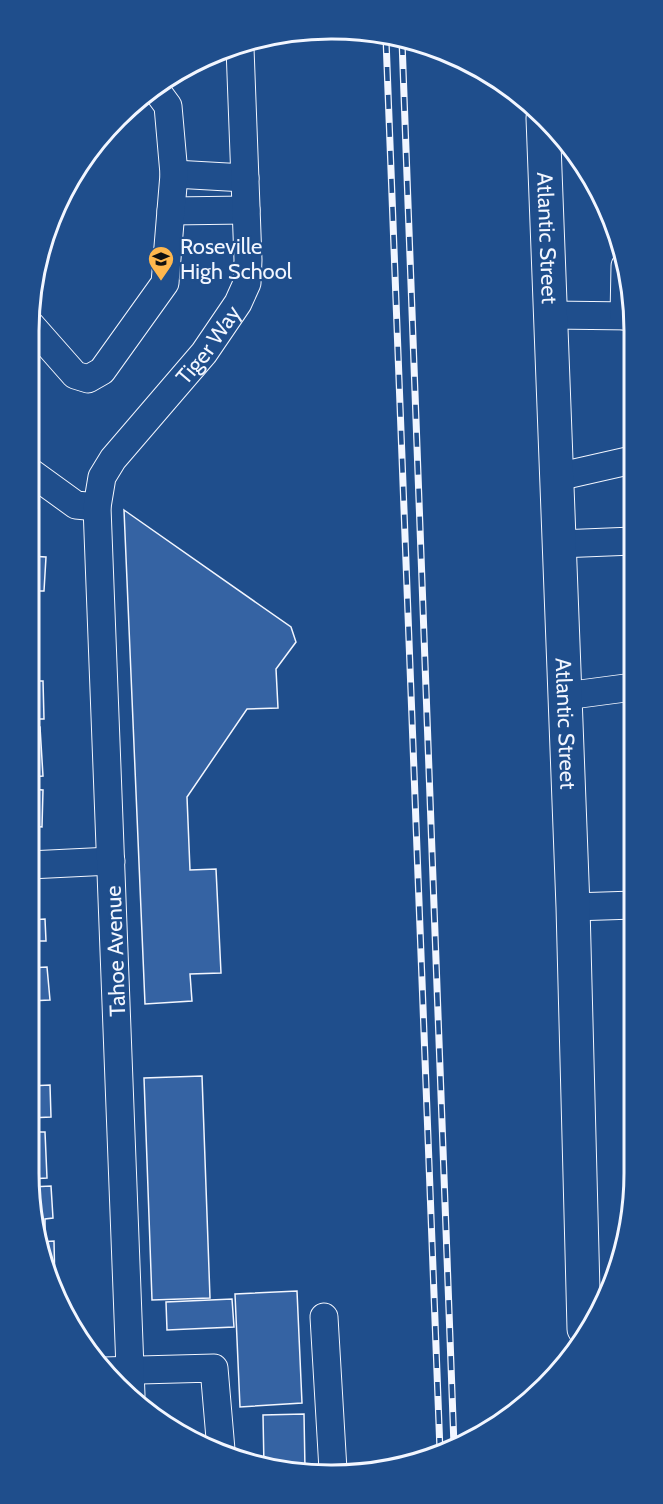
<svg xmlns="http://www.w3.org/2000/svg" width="663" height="1504" viewBox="0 0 663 1504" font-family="Cabin,sans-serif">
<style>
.building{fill:#3563a3;stroke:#f2f6ff;stroke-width:1.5}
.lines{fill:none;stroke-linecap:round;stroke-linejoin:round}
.minor-casing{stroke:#f2f6ff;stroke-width:29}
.major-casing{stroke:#f2f6ff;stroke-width:35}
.minor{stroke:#1f4e8c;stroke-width:27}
.major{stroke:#1f4e8c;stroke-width:33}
.rail-casing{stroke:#f2f6ff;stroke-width:7}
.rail{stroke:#1f4e8c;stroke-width:4.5;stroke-dasharray:14;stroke-linecap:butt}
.labels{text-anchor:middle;stroke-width:4.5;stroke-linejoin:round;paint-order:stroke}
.street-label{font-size:22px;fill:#f2f6ff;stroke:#1f4e8c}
.poi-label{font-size:22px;fill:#f2f6ff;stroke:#1f4e8c;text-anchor:start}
.rim{fill:none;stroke:#f2f6ff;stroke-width:3}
</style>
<rect width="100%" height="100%" fill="#1f4e8c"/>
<path class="building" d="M124,510L291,627L296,642L276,669L278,708L247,709L187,797L190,870L216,869L221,973L190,974L192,1001L145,1004Z
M29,556L46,557L44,591H29Z
M29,624H37V655H29Z
M29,681H43L44,719H29Z
M40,727L43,776L29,777V728Z
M29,789L43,790L42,827L29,826Z
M45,919L46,941H33L34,956H29V920Z
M47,967L50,1000L29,1001V968Z
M202,1076L210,1298L152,1300L144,1078Z
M50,1085L51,1117L29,1118V1086Z
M29,1132H45L47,1178L30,1179Z
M51,1186L53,1218L45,1219V1230H38L31,1187Z
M54,1241L55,1288L45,1270L40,1242Z
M297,1291L302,1403L240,1407L235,1294Z
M232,1299L234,1327L167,1330L166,1302Z
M304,1414L305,1470H273L264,1467L263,1415Z"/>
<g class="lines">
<g class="minor-casing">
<g id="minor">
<path d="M174,174L245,178"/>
<path d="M171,211L246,210"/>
<path d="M551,315L632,316"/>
<path d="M624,316L625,266"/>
<path d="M30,324L75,375L88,379L102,371L165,283L174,174L168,106L157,91"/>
<path d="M29,471L76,505L97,507"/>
<path d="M557,477L632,460"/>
<path d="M559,544L633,541"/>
<path d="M565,696L633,687"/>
<path d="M29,865L111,861"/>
<path d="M573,907L634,905"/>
<path d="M324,1317L333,1470"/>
<path d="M103,1371L214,1368L221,1450"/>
<path id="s1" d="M131,1395L97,507L102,477L113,459L204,353L238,303L247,283L248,260L240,48"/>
</g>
</g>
<g class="major-casing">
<g id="major">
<path id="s2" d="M543,118L573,907L584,1329"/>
</g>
</g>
<use href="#minor" class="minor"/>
<use href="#major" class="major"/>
<g class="rail-casing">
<path id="rail" d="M386,39L440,1451
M402,41L454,1446"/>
</g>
<use href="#rail" class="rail"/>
</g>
<defs>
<g id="school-pin" transform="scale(1.35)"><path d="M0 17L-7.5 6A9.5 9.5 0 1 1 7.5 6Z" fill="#ffb74d" stroke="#1f4e8c"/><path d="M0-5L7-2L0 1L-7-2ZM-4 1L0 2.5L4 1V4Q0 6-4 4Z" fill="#111"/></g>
</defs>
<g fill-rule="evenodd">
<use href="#school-pin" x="161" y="259"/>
</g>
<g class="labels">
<g class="street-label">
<text dy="8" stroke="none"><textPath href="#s2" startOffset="120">Atlantic Street</textPath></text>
<text dy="8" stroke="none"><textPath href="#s1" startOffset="1089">Tiger Way</textPath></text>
<text dy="8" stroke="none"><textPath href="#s2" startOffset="606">Atlantic Street</textPath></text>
<text transform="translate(115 951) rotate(-92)" y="8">Tahoe Avenue</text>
</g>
<g class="poi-label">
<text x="180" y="254">Roseville<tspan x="180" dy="25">High School</tspan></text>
</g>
</g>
<path d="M0 0H663V1504H0ZM331 39H332A292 292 0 0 1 624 331V1173A292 292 0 0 1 332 1465H331A292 292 0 0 1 39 1173V331A292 292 0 0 1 331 39Z" fill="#1f4e8c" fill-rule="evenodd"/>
<path class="rim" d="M331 39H332A292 292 0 0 1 624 331V1173A292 292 0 0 1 332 1465H331A292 292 0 0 1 39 1173V331A292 292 0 0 1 331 39Z"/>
</svg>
